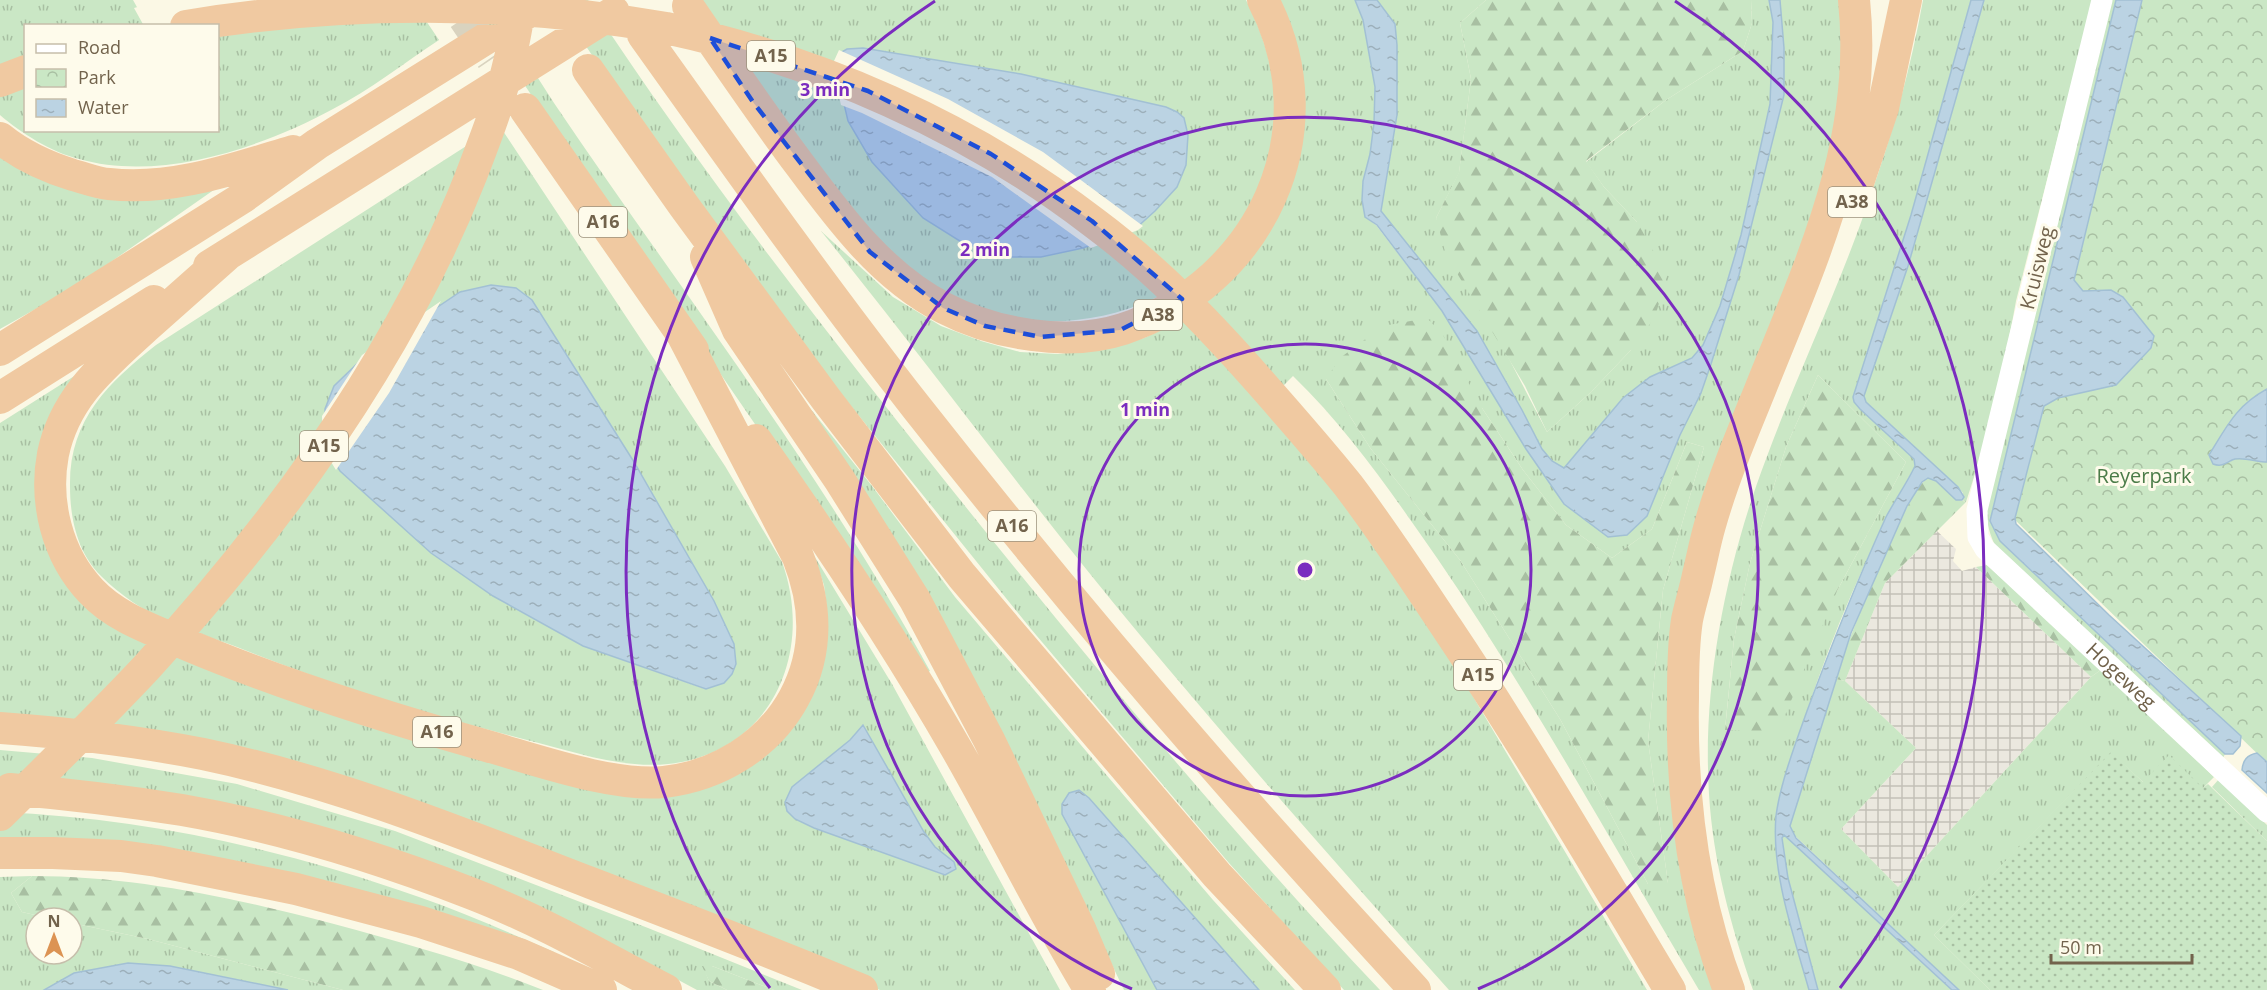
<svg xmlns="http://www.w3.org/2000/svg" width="2267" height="990" viewBox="0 0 2267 990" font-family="'Open Sans',sans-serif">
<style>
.industrial{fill:url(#industrial-grid)}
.grass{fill:url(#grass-tufts);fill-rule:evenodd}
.forest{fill:url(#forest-firs)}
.park{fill:url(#park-crowns)}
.garden{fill:url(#garden-dots)}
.water{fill:url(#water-ripples);stroke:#a2c0d4;stroke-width:1.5}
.pier{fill:#fbf8e5}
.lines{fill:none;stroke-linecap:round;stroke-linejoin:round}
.highway-tunnel{stroke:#d9d3bf;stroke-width:32;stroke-dasharray:32 16;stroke-linecap:butt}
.minor{stroke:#fff;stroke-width:21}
.highway{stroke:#f0c9a1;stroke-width:32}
.marked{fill:#1d4ed8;fill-opacity:0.2;stroke:#1d4ed8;stroke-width:4.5;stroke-dasharray:12 8;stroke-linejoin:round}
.ring{fill:none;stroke:#7b2cbf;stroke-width:3}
.labels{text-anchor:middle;stroke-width:6;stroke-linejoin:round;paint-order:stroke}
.shield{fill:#fefbeb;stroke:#9c917c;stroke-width:1.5}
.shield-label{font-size:18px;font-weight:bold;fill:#72634c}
.street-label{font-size:20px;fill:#72634c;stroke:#fefbeb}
.park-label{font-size:20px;fill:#4b7c48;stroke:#fefbeb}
.centre{fill:#7b2cbf;stroke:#fefbeb;stroke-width:3}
.ring-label{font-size:18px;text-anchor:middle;font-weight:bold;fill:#7b2cbf;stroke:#fefbeb;stroke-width:6;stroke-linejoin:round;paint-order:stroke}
</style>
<defs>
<pattern id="industrial-grid" width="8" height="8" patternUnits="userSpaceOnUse" patternTransform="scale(1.5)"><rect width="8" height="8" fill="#ebe8df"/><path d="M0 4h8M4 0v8" fill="none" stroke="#c3c0b7"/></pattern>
<pattern id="grass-tufts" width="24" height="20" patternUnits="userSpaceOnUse" patternTransform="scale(1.5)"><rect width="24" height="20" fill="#cae7c5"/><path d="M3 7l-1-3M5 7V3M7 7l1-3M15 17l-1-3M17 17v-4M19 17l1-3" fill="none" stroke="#a8bfa2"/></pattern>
<pattern id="forest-firs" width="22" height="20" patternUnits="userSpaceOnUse" patternTransform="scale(1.5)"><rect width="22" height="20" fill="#cae7c5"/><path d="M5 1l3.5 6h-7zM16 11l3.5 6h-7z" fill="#a8bfa2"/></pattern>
<pattern id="park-crowns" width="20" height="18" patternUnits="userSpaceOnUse" patternTransform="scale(1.5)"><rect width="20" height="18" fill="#cae7c5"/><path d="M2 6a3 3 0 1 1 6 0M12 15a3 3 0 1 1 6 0" fill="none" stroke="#a8bfa2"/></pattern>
<pattern id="garden-dots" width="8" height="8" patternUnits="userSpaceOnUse" patternTransform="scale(1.5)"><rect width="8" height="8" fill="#cae7c5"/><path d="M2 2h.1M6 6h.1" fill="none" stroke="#a8bfa2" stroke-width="1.8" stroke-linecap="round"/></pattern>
<pattern id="water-ripples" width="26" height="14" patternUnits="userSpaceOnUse" patternTransform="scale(1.5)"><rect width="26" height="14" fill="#bbd3e3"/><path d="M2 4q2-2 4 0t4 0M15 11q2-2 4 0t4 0" fill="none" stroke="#9cafba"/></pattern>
</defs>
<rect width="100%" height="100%" fill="#fbf8e5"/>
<path class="industrial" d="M1937,531L1956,549L1953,561L1962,571L1976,567L2091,677L1898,887L1841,829L1916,748L1845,681L1885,583Z"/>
<path class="grass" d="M0,0H133L147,25L26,26V130H218V26L412,0L439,40C404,63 370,90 333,109C261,148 160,182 79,159C51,152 21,133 0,115Z
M469,0H488C510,34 532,69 554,103C681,291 821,471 930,671L926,673L579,168Z
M555,0H588C698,167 820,325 945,481C1084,655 1227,828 1380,990H1344L1229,863L1031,629L834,385L608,79Z
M699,0H1246C1275,56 1286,120 1264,180C1260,191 1253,200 1247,210C1226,247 1191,283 1151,300C1095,325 1026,330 969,304C929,286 890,259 862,225C838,198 819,165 797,136C764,91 732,45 699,0ZM863,48L1021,74L1166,107L1177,187L1136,228L1041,257H1007L963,243L923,218Z
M1273,0H1355L1363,20L1375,87L1374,123L1370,154L1363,181L1362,200L1365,217L1376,225L1442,311L1526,449L1564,504L1680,435L1701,393L1739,275L1784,95V48L1780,0H1841L1843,63L1834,129L1825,173L1680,607L1718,990H1699C1613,845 1532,697 1437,558C1393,495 1349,430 1293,376L1265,404L1401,575L1647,990H1449C1344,873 1241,756 1140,635C1030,503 929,365 821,231L893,297L941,326L981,341L1020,352L1058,354L1110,348L1144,338L1181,321L1210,299L1288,185ZM1326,379L1482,408L1523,470L1566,525L1612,558L1652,529L1687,442L1704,447L1663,590L1648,741L1668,883L1648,884L1560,719L1460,560L1371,449Z
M1377,0H1486L1460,23L1471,79L1459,173L1436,218L1547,432L1591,392L1631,350L1637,222L1604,187L1586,162L1666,100L1743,51L1752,23L1751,0H1769L1773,21L1770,104L1741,235L1720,306L1703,345L1692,358L1650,377L1623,398L1564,468L1552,461L1542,449L1522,410L1501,375L1381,211L1397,115V45L1395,24Z
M1923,0H1971L1911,215L1853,397L1854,402L1860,409L1914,459L1915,466C1866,552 1827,646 1797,742C1790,766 1779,791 1776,816C1771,872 1794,937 1809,990H1753C1731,926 1713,862 1709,794C1702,684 1727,561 1766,459C1798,372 1839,288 1869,200C1892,135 1911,68 1923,0ZM1818,375L1906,462L1837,591L1725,729L1734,639L1750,563L1786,447Z
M1984,0H2093L2016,301C2004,369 1988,436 1966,502L1962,500L1963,493L1958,487L1866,402L1864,396L1908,266Z
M2109,0H2116L1990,521L2000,541L2225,754L2223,758L1997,549C1989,534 1986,521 1986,504Z
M499,125L725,466L782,562C815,653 771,753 668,764C622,769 571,751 527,740C479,727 430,715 383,700C334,684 285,666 237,647C214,638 189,632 167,622C144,611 119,594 101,576C77,552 70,518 70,486C69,420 108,383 156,345ZM532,300L634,462L714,601L734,644L724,683L705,689L583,646L493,596L431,553L340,471L325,409L334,386L365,356Z
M0,149L46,175L228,180L75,287L0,329Z
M87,368L53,415L69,581L562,778L756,759L827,610L824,585L813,554L892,684L1060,990H880L446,820L0,721V423ZM863,725L924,832L935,847L944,875L795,819L792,787L850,740Z
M805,402L872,486L955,597L994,643L1213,900L1295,990H1259L1185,909L1095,876L1157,990H1124L1065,866Z
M2102,669L2214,777L2203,788L2143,782L2111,753L1934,935L1990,990H1959L1793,834L1790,826L1835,679L1845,681L1916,748L1841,829L1898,887L2091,677Z
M0,750L92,758L237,784L395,831L648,928L802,990H774L712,966H703L709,981L727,990H697L602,939L73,781L0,777Z
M2219,779L2267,825V841L2212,787Z
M0,812C144,818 284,849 419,897C465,913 510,933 554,952L552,954L0,841Z
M1784,835L1787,836L1952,990H1818L1788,878L1782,838Z
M32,876L11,893L22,912L48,918H36V954H72V923L148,939L343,990H288L170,966L128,963L74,973L44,990H0V877Z"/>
<path class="forest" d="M1486,0H1751L1752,23L1743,51L1666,100L1586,161L1604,187L1637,222L1667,275L1655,317L1631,350L1591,392L1547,432L1525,386L1446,255L1436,218L1459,172L1471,79L1460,23Z
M1427,318L1443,335L1482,408L1523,470L1566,525L1612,558L1652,529L1687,442L1704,447L1663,590L1648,741L1668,883L1663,894L1648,884L1560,719L1460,560L1371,449L1326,379L1340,358L1383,326Z
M1818,375L1906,462L1837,591L1778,732L1725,730L1734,639L1750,563L1786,447Z
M1928,478L1936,481L1954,498L1966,502L1885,583L1845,681L1835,679C1846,648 1906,488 1928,478Z
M1987,565L2102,669L2091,677L1976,567Z
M32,876C135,876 234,898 334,924C405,943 475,963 543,990H343L148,939L72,923V918H48L22,912L11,893Z
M702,966H712L774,990H727L709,981Z"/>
<path class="park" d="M2122,0H2267V763L2012,517Z"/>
<path class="garden" d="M2111,752L2143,782L2169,755L2203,788L2208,784L2267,841V990H1990L1934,935Z"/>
<path class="water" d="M1355,0H1377L1395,24L1397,45V115L1381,211L1477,331L1522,410L1542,449L1552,461L1564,468L1623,398L1650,377L1692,358L1703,345L1720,306L1741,235L1770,104L1773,22L1769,0H1780L1784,48V95L1739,275L1711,364L1701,393L1680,435L1647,516L1627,535L1608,537L1564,504L1526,449L1442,311L1377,225L1365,217L1362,200L1363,181L1370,154L1374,123L1375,87L1363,20Z
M1971,0H1984L1908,266L1864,396L1866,402L1958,487L1964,497L1962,500H1956L1936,481L1928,478L1922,482L1907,506L1851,633L1790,826L1796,838L1959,990H1952L1784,835L1782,838L1788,878L1818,990H1809C1794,937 1771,872 1776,816C1780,784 1796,742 1807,711C1831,646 1857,581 1886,517C1895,500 1907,483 1915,466L1914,459L1860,409L1854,402L1853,397L1911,215Z
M2116,0H2142L2074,280L2083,291L2111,290L2123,297L2154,336L2151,348L2116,385L2058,398L2044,406L2015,518L2016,524L2109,615L2241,736L2240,746L2233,754H2225L2000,541L1990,521Z
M863,48L1021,74L1166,107L1177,112L1184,118L1188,135L1186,165L1177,187L1155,211L1136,228L1083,248L1041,257H1007L963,243L923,218L872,162L848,121L837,74L840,53L847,49Z
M491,285L516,288L532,300L634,462L714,601L734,644L736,664L732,674L724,683L706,689L583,646L493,596L431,553L340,471L326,448L325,409L334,386L365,356L460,292Z
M2267,389V462C2257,462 2240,456 2232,460C2225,464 2221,467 2213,464L2209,455C2227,426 2236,406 2267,389Z
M863,725L924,832L935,847L954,862L956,869L945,875L814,828L795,819L787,811L785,802L792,787L850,740Z
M2257,753L2267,762V793L2242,770C2243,760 2247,755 2257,753Z
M1079,790L1089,798L1259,990H1157L1062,814V804L1069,793Z
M128,963L170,966L288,990H44L74,973Z"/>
<path class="pier" d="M162,0H265L212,26H144L134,8Z
M839,50L948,99L1043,152L1143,226L1138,230L1091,248L992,177L862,113L841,105L834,74V61Z
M441,301L389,393L336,470L323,449L322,416L362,355Z"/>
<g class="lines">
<path class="highway-tunnel" d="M464,18L492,59"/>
<path class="minor" id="s1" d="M2102,0L1977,510L1978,537L1985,549L2267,812"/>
<path class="highway" d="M688,6C725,60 761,113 800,165C840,219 883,277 944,308C994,334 1068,347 1123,329C1261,283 1332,132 1263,0
M186,26C344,0 508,0 666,28C819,61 968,126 1093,222C1155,268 1209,324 1260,382C1290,416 1320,450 1348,485C1383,531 1415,580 1447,628C1526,746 1597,868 1670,990
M643,35C733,161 822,287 917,408C1075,609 1242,803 1415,990
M588,70L684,206L826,399L962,576L1217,875L1325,990
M0,81L26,71
M525,109L693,350
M0,138C21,155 47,167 73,175C85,178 97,183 109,184C172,191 233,169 293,151
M1852,201L1883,108L1906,0
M226,256C199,280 173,303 146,327C105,365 65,396 53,454C44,502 57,555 91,591C115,617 151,629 183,643C282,685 384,717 487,746C537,760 613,787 664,782C717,776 768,746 794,698C819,652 817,605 798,557L682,334
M706,257L738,330L839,479L915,600L989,740L1080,929L1099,974
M209,266L614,12
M0,350L242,198L317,144L527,13
M0,398L154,301
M756,440C827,540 895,642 956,748C1002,828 1042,911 1090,990
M0,728C68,733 136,741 203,754C337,782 464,834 591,883C682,918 772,952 862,990
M10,789C67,794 125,801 182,810C280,827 377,857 470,893C538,919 602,956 666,990
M0,815C49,767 99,718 146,668C279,523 399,359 471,176C486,137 501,99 510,58C515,39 518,19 521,0
M0,853H53L121,856L157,861L296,889L421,922L519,954L601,990
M1729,990C1693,896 1681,797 1683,697C1683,672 1683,645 1687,620C1690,605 1695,590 1698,575C1702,559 1705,542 1710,525C1723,479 1742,434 1760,390C1811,262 1869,142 1854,0"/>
</g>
<path class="marked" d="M710,38L868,91L991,154L1092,221L1182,299L1120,330L1041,337L985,326L943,308L870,252L753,102Z"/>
<g class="ring">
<circle cx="1305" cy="570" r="226"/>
<path d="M1132 989A453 453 0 1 1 1478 989"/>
<path d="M770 988A679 679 0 0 1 935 1M1675 1A679 679 0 0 1 1840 988"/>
</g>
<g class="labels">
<g class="shield">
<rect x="747" y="41" width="48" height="30" rx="4.5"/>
<rect x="1828" y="187" width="48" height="30" rx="4.5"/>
<rect x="579" y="207" width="48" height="30" rx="4.5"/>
<rect x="1134" y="300" width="48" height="30" rx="4.5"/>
<rect x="300" y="431" width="48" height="30" rx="4.5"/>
<rect x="988" y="511" width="48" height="30" rx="4.5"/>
<rect x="1454" y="660" width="48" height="30" rx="4.5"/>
<rect x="413" y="717" width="48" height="30" rx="4.5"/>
</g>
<g class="shield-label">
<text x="771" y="62">A15</text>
<text x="1852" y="208">A38</text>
<text x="603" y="228">A16</text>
<text x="1158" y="321">A38</text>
<text x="324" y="452">A15</text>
<text x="1012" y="532">A16</text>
<text x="1478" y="681">A15</text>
<text x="437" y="738">A16</text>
</g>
<g class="street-label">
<text transform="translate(2037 268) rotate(-76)" y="7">Kruisweg</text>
<text dy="7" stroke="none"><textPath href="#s1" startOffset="752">Hogeweg</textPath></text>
</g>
<g class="park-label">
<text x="2144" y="483">Reyerpark</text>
</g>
</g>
<circle cx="1305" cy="570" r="9" class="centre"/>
<g class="ring-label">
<text x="825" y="96">3 min</text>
<text x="985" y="256">2 min</text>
<text x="1145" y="416">1 min</text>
</g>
<rect x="24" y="24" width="195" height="108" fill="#fefbeb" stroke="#c6beab" stroke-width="1.5"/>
<rect x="36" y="44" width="30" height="9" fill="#ffffff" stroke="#c6beab" stroke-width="1.5"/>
<text x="78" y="54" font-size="18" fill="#72634c">Road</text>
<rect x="36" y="69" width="30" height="18" fill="url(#park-crowns)" stroke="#c6beab" stroke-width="1.5"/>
<text x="78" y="84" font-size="18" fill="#72634c">Park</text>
<rect x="36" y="99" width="30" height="18" fill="url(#water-ripples)" stroke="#c6beab" stroke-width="1.5"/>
<text x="78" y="114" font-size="18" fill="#72634c">Water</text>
<g transform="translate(54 936)"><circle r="28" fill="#fefbeb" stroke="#c6beab" stroke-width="1.5"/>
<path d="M0-4.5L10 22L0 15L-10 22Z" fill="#dc9353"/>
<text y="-9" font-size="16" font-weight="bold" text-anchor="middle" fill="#72634c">N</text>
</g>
<path d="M2051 954v9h141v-9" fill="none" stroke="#72634c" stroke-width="3"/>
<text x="2060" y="954" font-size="18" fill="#72634c" stroke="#fefbeb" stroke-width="4.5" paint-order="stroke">50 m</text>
</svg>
